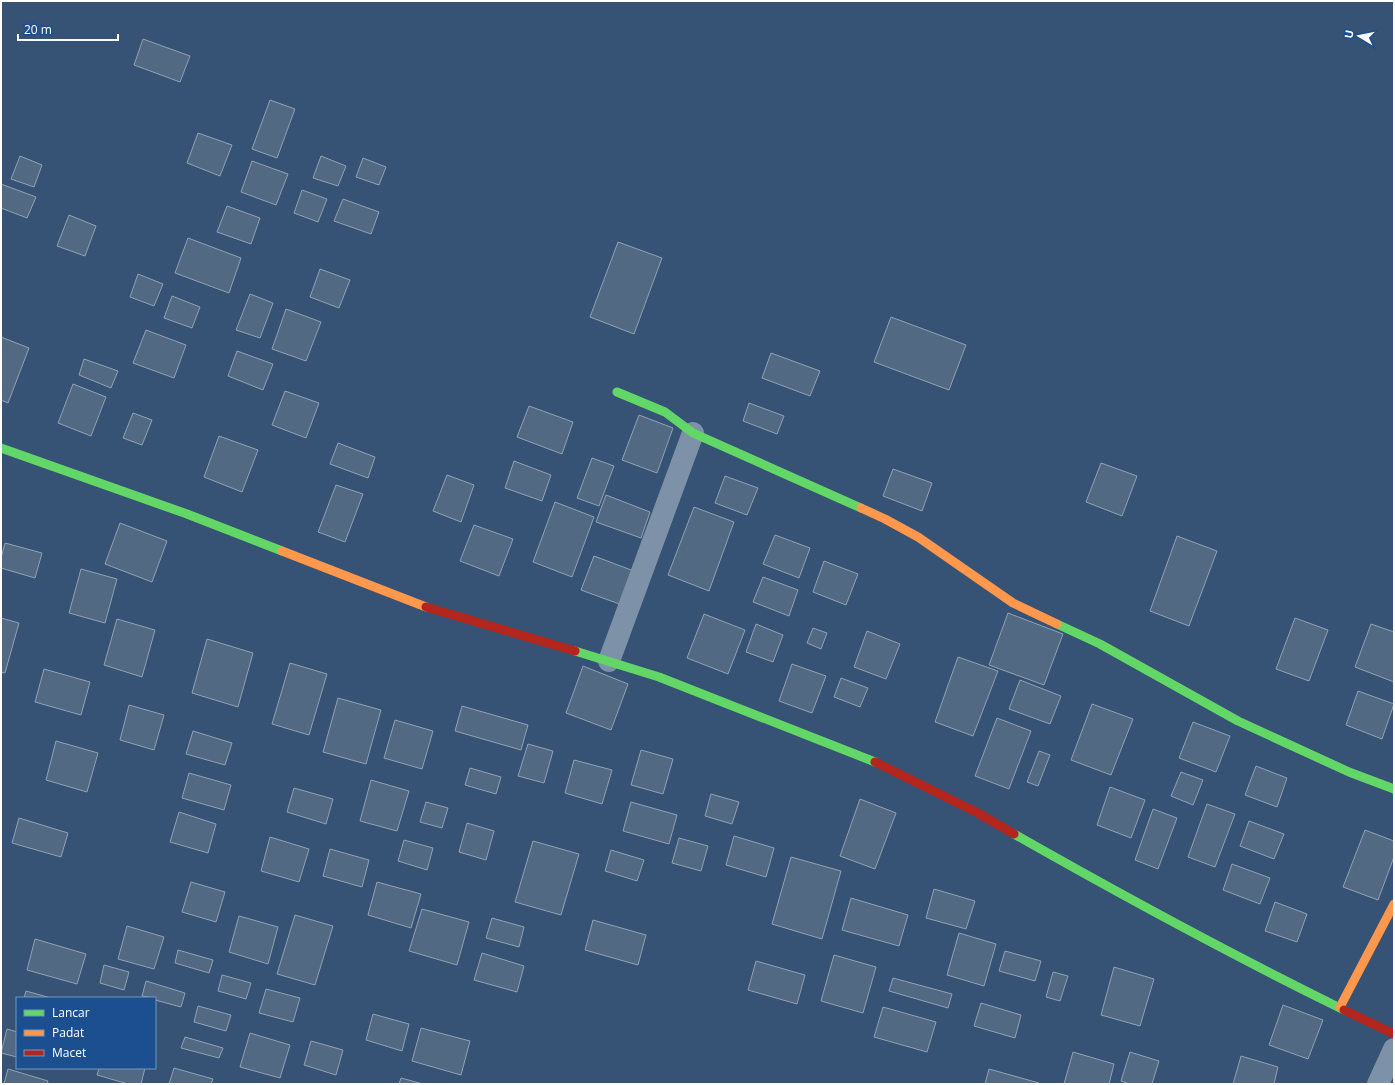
<svg xmlns="http://www.w3.org/2000/svg" width="1395" height="1085" viewBox="0 0 1395 1085" font-family="'Open Sans',sans-serif">
<style>
.building{fill:#526984;stroke:#92a2b6}
.lines{fill:none;stroke-linecap:round;stroke-linejoin:round}
.street{stroke:#7d92a8;stroke-width:22}
.fast{stroke:#63d668;stroke-width:9}
.slow{stroke:#ff974d;stroke-width:9}
.jam{stroke:#b3261e;stroke-width:9}
</style>
<rect width="100%" height="100%" fill="#365274"/>
<path class="building" d="M143,39L190,56L180,82L134,65Z
M270,100L295,109L277,158L252,149Z
M198,133L232,145L220,176L187,163Z
M20,156L42,165L34,187L11,179Z
M321,156L346,166L338,186L313,178Z
M363,158L386,167L379,185L356,177Z
M252,161L288,174L276,205L241,192Z
M1,184L36,197L27,218L1,208Z
M302,190L327,199L318,222L294,213Z
M343,199L379,212L371,234L334,221Z
M227,206L260,218L251,244L217,232Z
M69,215L96,226L85,256L57,246Z
M188,238L241,258L229,293L175,273Z
M618,242L662,258L634,334L590,317Z
M320,269L350,280L339,308L310,297Z
M138,274L163,284L154,306L130,297Z
M250,294L273,303L260,338L236,330Z
M172,296L200,307L192,328L164,318Z
M286,309L321,322L306,361L272,349Z
M891,317L966,345L949,390L874,362Z
M146,330L186,345L174,378L133,363Z
M1,337L29,348L8,403L1,400Z
M237,351L273,364L263,390L228,376Z
M771,353L820,371L810,396L762,378Z
M84,359L118,371L111,388L79,375Z
M73,384L106,397L91,436L58,423Z
M285,391L319,403L306,438L272,425Z
M749,403L784,416L777,434L743,421Z
M529,406L573,422L562,454L517,437Z
M133,413L152,420L142,445L123,438Z
M639,415L673,428L657,473L622,460Z
M219,436L258,450L242,492L204,477Z
M338,443L375,457L368,478L330,464Z
M592,458L614,466L599,506L577,498Z
M514,461L551,475L542,501L505,488Z
M1101,463L1137,476L1122,516L1086,502Z
M893,469L932,483L922,511L883,496Z
M447,475L474,485L461,522L433,511Z
M725,476L758,488L747,515L715,503Z
M336,485L363,494L345,542L318,532Z
M606,495L650,512L641,538L596,522Z
M555,502L594,517L572,577L533,562Z
M694,507L734,522L709,591L668,575Z
M120,523L167,541L152,582L105,564Z
M474,525L513,539L499,576L460,561Z
M775,535L810,548L799,578L763,564Z
M1177,536L1217,551L1189,626L1150,611Z
M5,543L42,553L35,578L1,568V558Z
M594,556L634,571L622,605L581,590Z
M824,561L858,574L846,605L813,592Z
M81,569L117,579L105,623L69,613Z
M763,577L798,590L789,616L753,602Z
M1008,613L1063,634L1044,685L989,665Z
M704,614L745,630L728,674L687,658Z
M1,618L19,623L5,673L1,672Z
M1295,618L1328,630L1309,681L1276,669Z
M117,619L155,630L142,677L104,665Z
M756,624L783,635L773,662L746,652Z
M1371,624L1394,632V682L1355,667Z
M813,628L827,633L821,649L807,643Z
M867,631L900,644L886,679L854,667Z
M207,639L253,653L238,707L192,693Z
M958,657L998,671L973,736L935,722Z
M290,663L327,674L309,735L272,724Z
M792,664L826,676L812,713L779,701Z
M583,666L628,684L611,730L566,713Z
M44,669L90,682L81,715L35,702Z
M841,678L868,688L860,707L834,697Z
M1020,680L1061,696L1050,724L1009,709Z
M1358,691L1394,704L1382,739L1346,725Z
M338,698L381,710L366,764L323,752Z
M1092,704L1133,719L1111,775L1071,760Z
M129,705L164,715L154,750L120,740Z
M462,706L528,725L521,750L455,731Z
M997,718L1031,731L1009,789L975,776Z
M395,720L433,731L422,769L384,758Z
M1193,722L1230,736L1216,772L1179,758Z
M193,731L232,743L225,765L186,754Z
M56,741L98,753L87,792L46,780Z
M528,744L553,751L544,783L518,776Z
M641,750L673,759L663,794L631,785Z
M1039,751L1050,755L1038,786L1027,782Z
M574,760L612,770L602,804L565,793Z
M1256,766L1287,778L1277,807L1245,795Z
M470,768L501,777L496,794L465,785Z
M1181,772L1203,780L1193,805L1171,796Z
M189,773L231,785L224,810L182,798Z
M371,780L409,791L397,831L360,821Z
M1110,787L1145,800L1131,838L1097,825Z
M294,788L333,799L326,824L287,812Z
M711,794L739,802L732,824L705,816Z
M860,799L896,813L875,869L840,856Z
M426,802L448,808L442,828L420,822Z
M631,802L677,815L669,844L623,831Z
M1207,804L1235,814L1215,867L1188,857Z
M1153,809L1177,818L1158,869L1135,860Z
M179,812L216,824L208,853L170,842Z
M19,818L68,833L61,857L12,843Z
M1249,821L1284,834L1274,859L1240,846Z
M467,823L494,831L486,860L459,852Z
M1365,830L1394,841V857L1378,900L1343,887Z
M734,836L774,848L766,877L726,865Z
M270,837L309,849L299,882L261,871Z
M679,838L708,846L701,871L672,863Z
M404,840L433,848L427,870L398,861Z
M533,841L579,854L561,915L515,902Z
M330,849L369,860L362,887L323,876Z
M611,850L644,860L637,881L605,871Z
M791,857L841,871L822,939L772,924Z
M1232,864L1270,878L1260,904L1223,890Z
M191,882L225,892L216,922L182,912Z
M377,882L421,894L411,928L368,915Z
M934,889L975,901L966,929L926,918Z
M851,898L908,915L899,946L842,930Z
M1275,902L1307,914L1297,942L1265,931Z
M422,909L469,922L457,965L409,951Z
M295,915L333,926L315,985L277,974Z
M239,916L278,927L268,964L229,952Z
M492,918L524,927L519,947L486,938Z
M593,920L646,935L638,965L585,950Z
M127,926L164,937L154,969L118,959Z
M959,933L996,944L984,986L947,975Z
M35,939L86,954L77,984L27,970Z
M178,950L213,960L209,973L175,963Z
M1005,951L1041,961L1035,981L999,971Z
M482,953L524,966L517,992L474,980Z
M834,955L876,967L863,1013L821,1001Z
M756,961L805,975L797,1004L748,990Z
M104,965L129,972L124,990L100,983Z
M1114,967L1154,979L1140,1026L1101,1015Z
M1053,972L1068,976L1060,1001L1046,997Z
M222,975L251,983L246,999L218,991Z
M893,978L952,994L948,1008L889,991Z
M146,981L185,993L181,1007L155,1000V998L142,996Z
M266,989L300,998L293,1022L259,1013Z
M26,991L51,998H24Z
M981,1003L1021,1015L1015,1038L974,1026Z
M1283,1005L1323,1020L1308,1059L1269,1045Z
M198,1006L231,1015L226,1031L194,1022Z
M883,1007L936,1022L927,1052L874,1037Z
M373,1014L409,1024L402,1051L366,1040Z
M421,1028L470,1041L461,1075L412,1061Z
M7,1029L17,1032V1057L1,1053Z
M250,1033L290,1045L280,1078L240,1067Z
M185,1037L223,1048L219,1058L181,1048Z
M311,1041L343,1050L336,1075L304,1065Z
M1073,1052L1114,1064L1109,1084H1064Z
M1130,1052L1159,1061L1152,1084H1130L1121,1081Z
M1241,1056L1278,1067L1274,1084H1233Z
M99,1068H145L141,1084H128L97,1075Z
M174,1068L213,1079L211,1084H169Z
M8,1069L48,1081L47,1084H4Z
M989,1069L1039,1083V1084H985Z
M401,1078L423,1084H399Z"/>
<g class="lines">
<path class="street" d="M609,661L693,433
M1378,1084L1394,1049"/>
<path class="fast" d="M617,392L665,412L693,433L861,508
M1,448L187,514L282,551
M1057,624L1100,644L1238,721L1349,772L1394,789
M575,651L659,677L875,762
M1014,834C1123,896 1232,955 1344,1010"/>
<path class="slow" d="M861,508L885,519L918,537L1013,603L1057,624
M282,551L426,607
M1340,1007L1394,904"/>
<path class="jam" d="M426,607L575,651
M875,762L978,813L1014,834
M1344,1010L1394,1034"/>
</g>
<rect width="1395" height="1085" fill="none" stroke="#ffffff" stroke-width="4"/>
<rect x="16" y="997" width="140" height="72" fill="#1b4f8f" stroke="#7695bc"/>
<rect x="24" y="1010" width="20" height="6" fill="#63d668" stroke="#7695bc"/>
<text x="52" y="1017" font-size="12" fill="#ffffff">Lancar</text>
<rect x="24" y="1030" width="20" height="6" fill="#ff974d" stroke="#7695bc"/>
<text x="52" y="1037" font-size="12" fill="#ffffff">Padat</text>
<rect x="24" y="1050" width="20" height="6" fill="#b3261e" stroke="#7695bc"/>
<text x="52" y="1057" font-size="12" fill="#ffffff">Macet</text>
<g transform="translate(1359 36) rotate(280)" stroke="#1b4f8f" stroke-width="3" paint-order="stroke">
<path d="M0-3L7 15L0 10L-7 15Z" fill="#ffffff"/>
<text y="-6" font-size="11" font-weight="bold" text-anchor="middle" fill="#ffffff">U</text>
</g>
<path d="M18 34v6h100v-6" fill="none" stroke="#ffffff" stroke-width="2"/>
<text x="24" y="34" font-size="12" fill="#ffffff" stroke="#1b4f8f" stroke-width="3" paint-order="stroke">20 m</text>
</svg>
